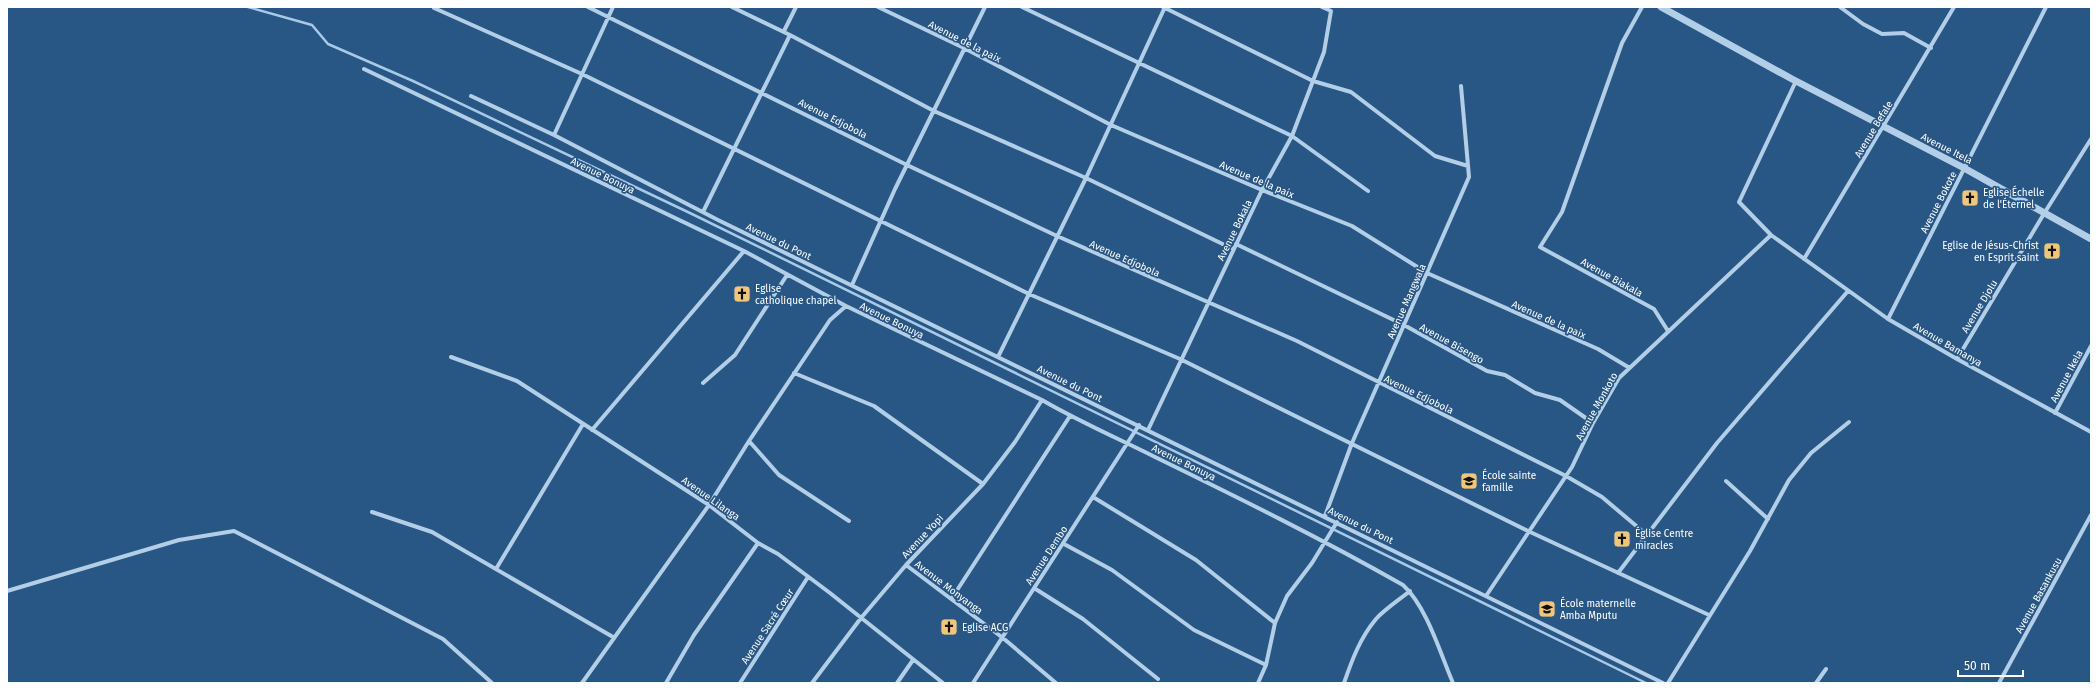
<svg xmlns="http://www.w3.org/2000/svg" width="2098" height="690" viewBox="0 0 2098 690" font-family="'Fira Sans',sans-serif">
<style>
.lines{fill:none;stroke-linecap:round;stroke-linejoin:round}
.stream{stroke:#a8c9e8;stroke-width:2.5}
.minor{stroke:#b3cee7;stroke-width:4}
.tertiary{stroke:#b3cee7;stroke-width:7}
.labels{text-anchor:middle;stroke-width:3.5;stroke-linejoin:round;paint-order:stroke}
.street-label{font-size:10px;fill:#fff;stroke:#285685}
.poi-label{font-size:10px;fill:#fff;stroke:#285685;text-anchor:start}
</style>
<rect width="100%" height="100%" fill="#285685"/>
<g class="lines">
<path class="stream" d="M248,7L312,25L328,44L413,81L692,214L1646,683"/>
<path class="minor" d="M588,7L907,165L1057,236L1297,341L1566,476L1602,497L1647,535
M732,7L790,35L934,111L1086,178L1233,249
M878,7L964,48L1111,125L1262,190L1352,226L1427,273L1598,349L1628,367
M1022,7L1292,136L1368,191
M1163,7L1313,81L1351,92L1435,156L1468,166
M1642,7L1622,43L1562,212L1540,247L1654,309L1668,331
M1840,7L1863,24L1882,34L1904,33L1931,48
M434,8L582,74L1029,294L1180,359L1528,531L1709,615
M784,31L796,7
M364,69L744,251L846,306L1042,400C1078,421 1117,438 1155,457C1239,498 1322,539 1403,585C1427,607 1440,653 1453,683
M1796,81L1739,202L1771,235L1888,319L1957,359L2091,432
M471,96L554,135L718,220L1663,683
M554,135L613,7
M703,212L790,35
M1236,244L1404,325L1487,371L1505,375L1535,393L1560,400L1593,423
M1804,259L1954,7
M852,285L895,189L985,7
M1888,319L2046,7
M451,357L517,381L709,505L758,543L778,554L830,593L943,683
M998,357L1086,178L1165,7
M1957,359L2045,212L2091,139
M794,373L874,406L983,484
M703,383L735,355L787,275
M2055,413L2091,346
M592,430L744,251
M1148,430L1262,190L1292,136L1324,52L1331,11L1322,7
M749,441L779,475L849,521
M1726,481L1768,519
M1093,497L1196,560L1275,623
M372,512L432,532L613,637
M1325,516L1352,443L1469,177L1461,86
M1064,544L1112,570L1194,630L1266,665
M906,565L1003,638L1056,683
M496,569L583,424
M1618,573L1717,443L1848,291
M1034,588L1083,619L1158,679
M7,591L179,540L234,531L443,639L492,683
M1486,596L1572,467L1593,423L1619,378L1771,235
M952,598L1070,416
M582,683L709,505L749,441L830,320L846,306
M666,683L694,635L758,543
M740,683L808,577
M812,683L861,618L906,565L983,484L1015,442L1042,400
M897,683L913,660
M973,683L1139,425
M1258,683L1266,665L1275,623L1287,596L1312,563L1337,522
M1344,683C1352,660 1360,638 1376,619C1385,609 1399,600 1410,591
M1668,683L1750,551L1789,480L1811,453L1849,422
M1816,683L1826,669
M1999,683L2091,515"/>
<path class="tertiary" d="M1661,7L1792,79L1964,168L2091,239"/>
</g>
<defs>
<g id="church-square" transform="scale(0.9)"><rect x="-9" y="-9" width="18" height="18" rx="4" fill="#efc67a" stroke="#285685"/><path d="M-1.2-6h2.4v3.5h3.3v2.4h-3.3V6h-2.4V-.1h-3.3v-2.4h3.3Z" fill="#111"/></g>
<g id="school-square" transform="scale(0.9)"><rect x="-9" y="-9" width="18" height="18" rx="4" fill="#efc67a" stroke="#285685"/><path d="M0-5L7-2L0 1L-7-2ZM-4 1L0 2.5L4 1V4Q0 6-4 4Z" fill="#111"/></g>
</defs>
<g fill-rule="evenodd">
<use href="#church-square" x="1970" y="198"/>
<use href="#church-square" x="2052" y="251"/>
<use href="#church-square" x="742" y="294"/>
<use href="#school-square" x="1469" y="481"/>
<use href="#church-square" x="1622" y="539"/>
<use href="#school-square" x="1547" y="609"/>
<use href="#church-square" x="949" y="627"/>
</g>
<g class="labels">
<g class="street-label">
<text transform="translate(965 41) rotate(27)" y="4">Avenue de la paix</text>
<text transform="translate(833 118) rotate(27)" y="4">Avenue Edjobola</text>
<text transform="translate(1873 129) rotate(-59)" y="4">Avenue Befale</text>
<text transform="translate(1947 148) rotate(27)" y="4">Avenue Itela</text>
<text transform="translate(603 175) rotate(26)" y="4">Avenue Bonuya</text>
<text transform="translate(1257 179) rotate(23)" y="4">Avenue de la paix</text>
<text transform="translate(1938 202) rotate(-63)" y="4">Avenue Bokote</text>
<text transform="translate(1234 230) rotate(-64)" y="4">Avenue Bokala</text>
<text transform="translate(779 241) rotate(26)" y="4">Avenue du Pont</text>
<text transform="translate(1125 258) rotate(24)" y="4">Avenue Edjobola</text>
<text transform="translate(1612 277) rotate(29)" y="4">Avenue Biakala</text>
<text transform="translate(1406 301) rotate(-66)" y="4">Avenue Mangwala</text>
<text transform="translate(1979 306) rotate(-59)" y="4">Avenue Djolu</text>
<text transform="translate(1549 319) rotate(24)" y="4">Avenue de la paix</text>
<text transform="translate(892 320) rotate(26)" y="4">Avenue Bonuya</text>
<text transform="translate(1452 343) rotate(29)" y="4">Avenue Bisengo</text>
<text transform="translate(1948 344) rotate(30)" y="4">Avenue Bamanya</text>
<text transform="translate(2066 376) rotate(-62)" y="4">Avenue Ikela</text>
<text transform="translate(1070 383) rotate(26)" y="4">Avenue du Pont</text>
<text transform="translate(1419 394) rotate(26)" y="4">Avenue Edjobola</text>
<text transform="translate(1596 406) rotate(-61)" y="4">Avenue Monkoto</text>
<text transform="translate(1184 462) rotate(26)" y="4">Avenue Bonuya</text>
<text transform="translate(711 498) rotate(35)" y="4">Avenue Lilanga</text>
<text transform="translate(1361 525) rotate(26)" y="4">Avenue du Pont</text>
<text transform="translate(922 536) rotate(-47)" y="4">Avenue Yopi</text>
<text transform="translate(1046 555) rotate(-57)" y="4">Avenue Dembo</text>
<text transform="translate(949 587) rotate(37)" y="4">Avenue Monyanga</text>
<text transform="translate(2038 595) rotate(-61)" y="4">Avenue Basankusu</text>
<text transform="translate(767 626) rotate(-57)" y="4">Avenue Sacré Cœur</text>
</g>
<g class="poi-label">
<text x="1983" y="196">Eglise Échelle<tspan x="1983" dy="12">de l'Éternel</tspan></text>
<text x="2039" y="249" text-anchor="end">Eglise de Jésus-Christ<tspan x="2039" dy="12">en Esprit saint</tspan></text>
<text x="755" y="292">Eglise<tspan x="755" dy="12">catholique chapel</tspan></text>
<text x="1482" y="479">École sainte<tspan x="1482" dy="12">famille</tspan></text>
<text x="1635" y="537">Église Centre<tspan x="1635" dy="12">miracles</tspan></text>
<text x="1560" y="607">École maternelle<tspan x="1560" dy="12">Amba Mputu</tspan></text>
<text x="962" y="631">Eglise ACG</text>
</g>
</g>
<rect width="2098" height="690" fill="none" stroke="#ffffff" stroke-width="16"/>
<path d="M1958 670v6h65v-6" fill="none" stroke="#ffffff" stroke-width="2"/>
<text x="1964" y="670" font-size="12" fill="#ffffff" stroke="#285685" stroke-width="3" paint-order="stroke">50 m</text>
</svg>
